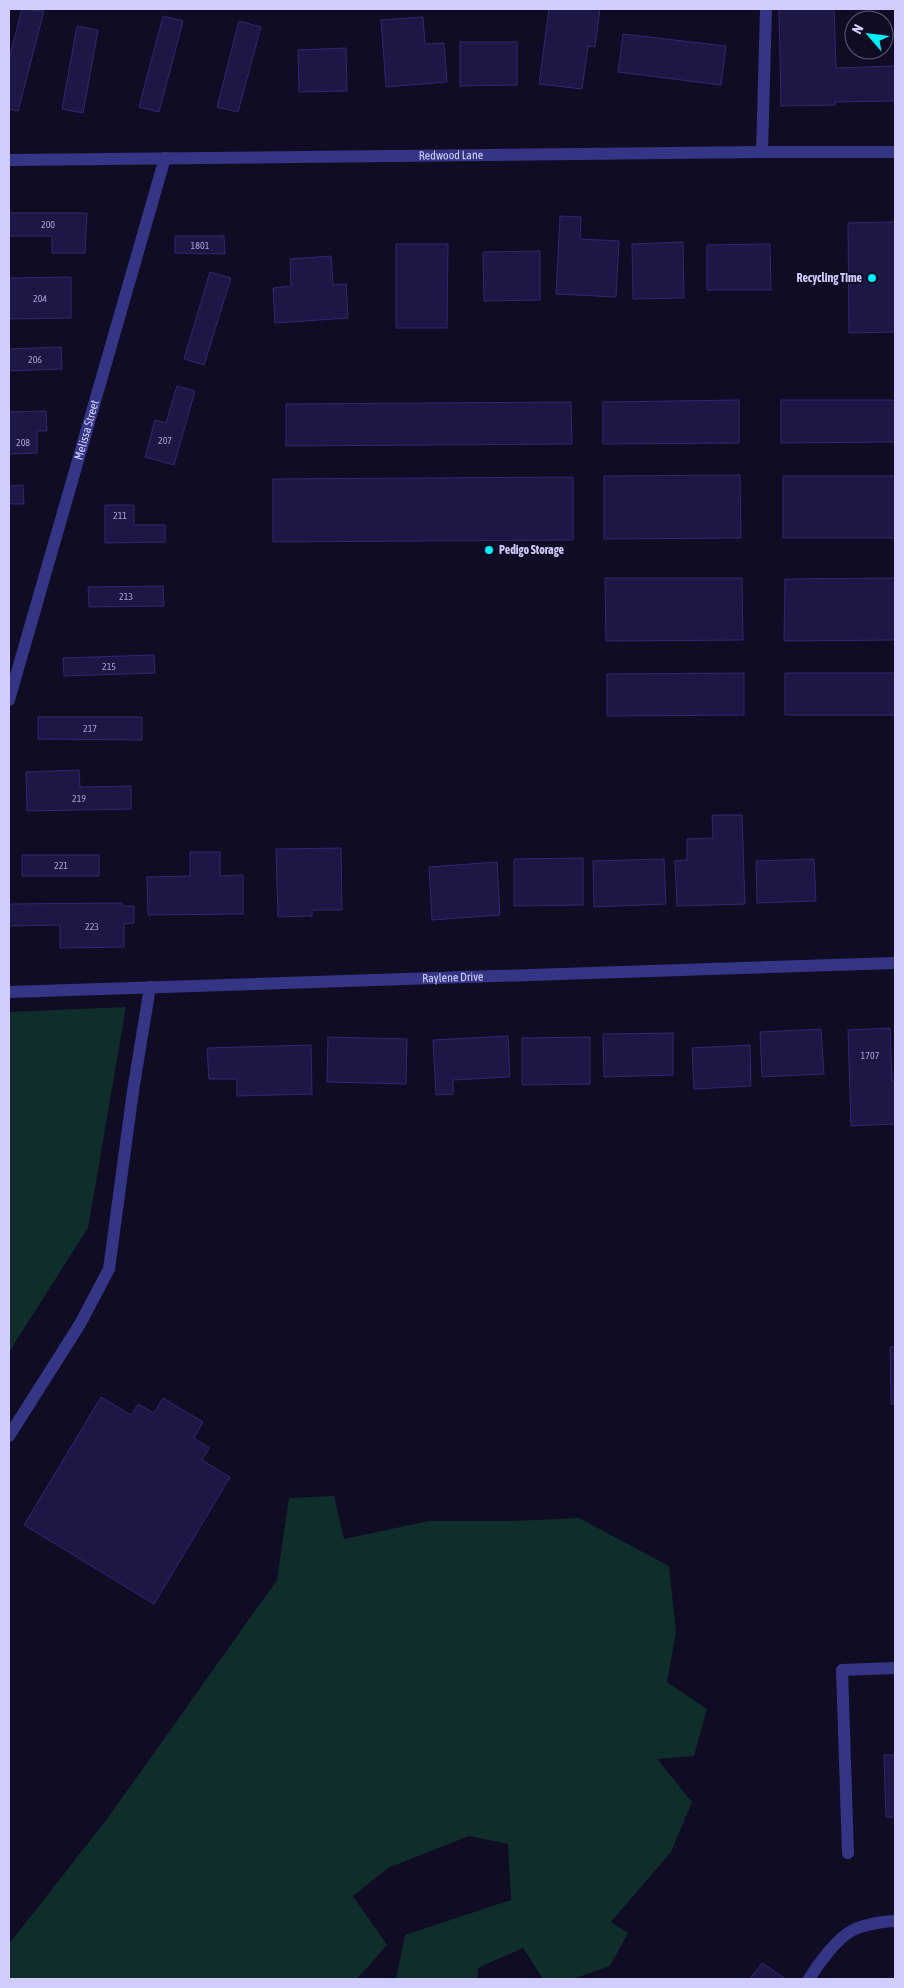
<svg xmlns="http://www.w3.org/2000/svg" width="904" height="1988" viewBox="0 0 904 1988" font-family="'Asap Condensed',sans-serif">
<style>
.green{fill:#0f2d2a}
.building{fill:#1d1745;stroke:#322773}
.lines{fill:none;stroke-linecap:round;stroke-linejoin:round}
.service{stroke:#343685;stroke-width:12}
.minor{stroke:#343685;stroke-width:12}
.poi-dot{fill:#00f0f9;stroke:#0f0c23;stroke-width:2}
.labels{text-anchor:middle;stroke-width:4;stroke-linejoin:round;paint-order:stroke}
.number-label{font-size:10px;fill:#a4a0d0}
.street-label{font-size:12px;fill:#d1ceff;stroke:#0f0c23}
.poi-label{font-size:12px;font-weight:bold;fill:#d1ceff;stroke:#0f0c23;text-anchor:end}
</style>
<rect width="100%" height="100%" fill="#0f0c23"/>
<path class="green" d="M126,1007L88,1228L9,1352V1012Z
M334,1496L344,1539L429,1521H513L579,1518L669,1566L676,1631L667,1682L707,1709L694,1756L657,1759L692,1802L671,1852L611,1922L628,1933L610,1966L573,1979H543L523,1948L478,1968L477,1979H396L405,1935L511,1900L508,1844L469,1836L388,1868L353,1896L387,1945L357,1979H9V1944L107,1819L277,1580L289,1498Z"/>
<path class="building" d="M22,9L44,11L18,111L9,109V59Z
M549,9H600L595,47L588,46L582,89L539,84Z
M779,9H834L836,68L895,66V101L835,102V105L781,106Z
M163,16L183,21L159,112L139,107Z
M423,17L425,44L444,43L447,82L386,87L381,20Z
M239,21L261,27L238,112L217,107Z
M77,26L98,30L83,113L62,109Z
M623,34L726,46L721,85L618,72Z
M460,42H517V85L460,86Z
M346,48L347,91L299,92L298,50Z
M9,213H87L85,253H52V236H9Z
M560,216L581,217L580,239L619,241L616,297L556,294Z
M895,222V332L849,333L848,223Z
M175,236H224L225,254L175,253Z
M683,242L684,298L633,299L632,244Z
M396,244H448L447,328H396Z
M770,244L771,290H707V245Z
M540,251V300L484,301L483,252Z
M331,256L333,285L346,284L348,318L275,323L273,288L291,286L290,259Z
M210,272L231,278L204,365L184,359Z
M71,277V318L9,319V278Z
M61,347L62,369L9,371V349Z
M177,386L195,391L174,465L145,457L155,420L166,423Z
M739,400V443L603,444V402Z
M781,400H895V442L781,443Z
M571,402L572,444L286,446V404Z
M46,411L47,431H37V453L9,454V412Z
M740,475L741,538L604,539V476Z
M783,476H895V538H783Z
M573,477V540L273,542V479Z
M23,485L24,504H9V486Z
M105,505H134V525H165V542L105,543Z
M605,578H742L743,640L606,641Z
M895,578V640L784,641L785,579Z
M163,586L164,606L89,607L88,587Z
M154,655L155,673L64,676L63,658Z
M744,673V715L607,716V674Z
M785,673H895V715H785Z
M38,717H142V740L38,739Z
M79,770L80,787L131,786V809L27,811L26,772Z
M712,815H742L745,904L677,906L675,861L687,860V839L713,838Z
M341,848L342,910H312V916L278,917L276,849Z
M190,852H220V876L243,875V914L148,915L147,877L190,876Z
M22,855H99V876H22Z
M583,858V905L514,906V859Z
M664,859L666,904L594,907L593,861Z
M814,859L816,901L757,903L756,861Z
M497,862L500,915L432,920L429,867Z
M122,903V906H134V923L124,924V947L60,948V925L9,926V904Z
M890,1028L892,1081H895V1124L851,1126L848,1030Z
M821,1029L824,1074L762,1077L760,1032Z
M673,1033V1075L604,1077L603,1034Z
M508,1036L510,1077L453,1080V1094L436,1095L433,1040Z
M328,1037L407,1039L406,1084L327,1082Z
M590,1037V1084L522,1085V1038Z
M311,1045L312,1094L237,1096V1079H209L207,1048Z
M750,1045L751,1086L694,1089L692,1048Z
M890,1347H895V1404H891Z
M101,1397L131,1415L138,1404L154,1413L163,1398L203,1422L194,1438L209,1448L202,1460L230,1477L154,1604L24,1525Z
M884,1755H895V1817H886Z
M762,1963L786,1979H750Z"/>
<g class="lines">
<path class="service" d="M762,152L766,9
M9,1436L80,1324L109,1269L133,1091L150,987
M848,1853L842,1670L895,1668
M809,1979C818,1964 837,1938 853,1930C863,1925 884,1921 895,1921"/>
<g class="minor">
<path id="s1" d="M9,160L762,152H895"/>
<path id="s2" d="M9,700L165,158"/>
<path id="s3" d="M9,992L895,963"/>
</g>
</g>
<g class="poi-dot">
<circle cx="872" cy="278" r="5"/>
<circle cx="489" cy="550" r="5"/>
</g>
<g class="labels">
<g class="number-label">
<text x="48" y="228">200</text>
<text x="200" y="249">1801</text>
<text x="40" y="302">204</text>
<text x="35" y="363">206</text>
<text x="165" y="444">207</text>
<text x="23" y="446">208</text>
<text x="120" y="519">211</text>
<text x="126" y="600">213</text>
<text x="109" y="670">215</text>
<text x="90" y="732">217</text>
<text x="79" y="802">219</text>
<text x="61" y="869">221</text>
<text x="92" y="930">223</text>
<text x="870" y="1059">1707</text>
</g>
<g class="street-label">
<text dy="4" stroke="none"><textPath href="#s1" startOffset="442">Redwood Lane</textPath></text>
<text dy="4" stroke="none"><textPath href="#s2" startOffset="281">Melissa Street</textPath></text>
<text dy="4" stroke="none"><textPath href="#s3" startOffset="444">Raylene Drive</textPath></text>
</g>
<g class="poi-label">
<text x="862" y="282">Recycling Time</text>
<text x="499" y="554" text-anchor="start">Pedigo Storage</text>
</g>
</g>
<rect width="904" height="1988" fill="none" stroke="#d1ceff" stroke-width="20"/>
<g transform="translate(869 35) rotate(298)"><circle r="24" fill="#0f0c23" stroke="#5d5a7b"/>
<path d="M0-4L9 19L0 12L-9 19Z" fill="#00f0f9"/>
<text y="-8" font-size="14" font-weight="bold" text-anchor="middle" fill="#d1ceff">N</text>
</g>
</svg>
